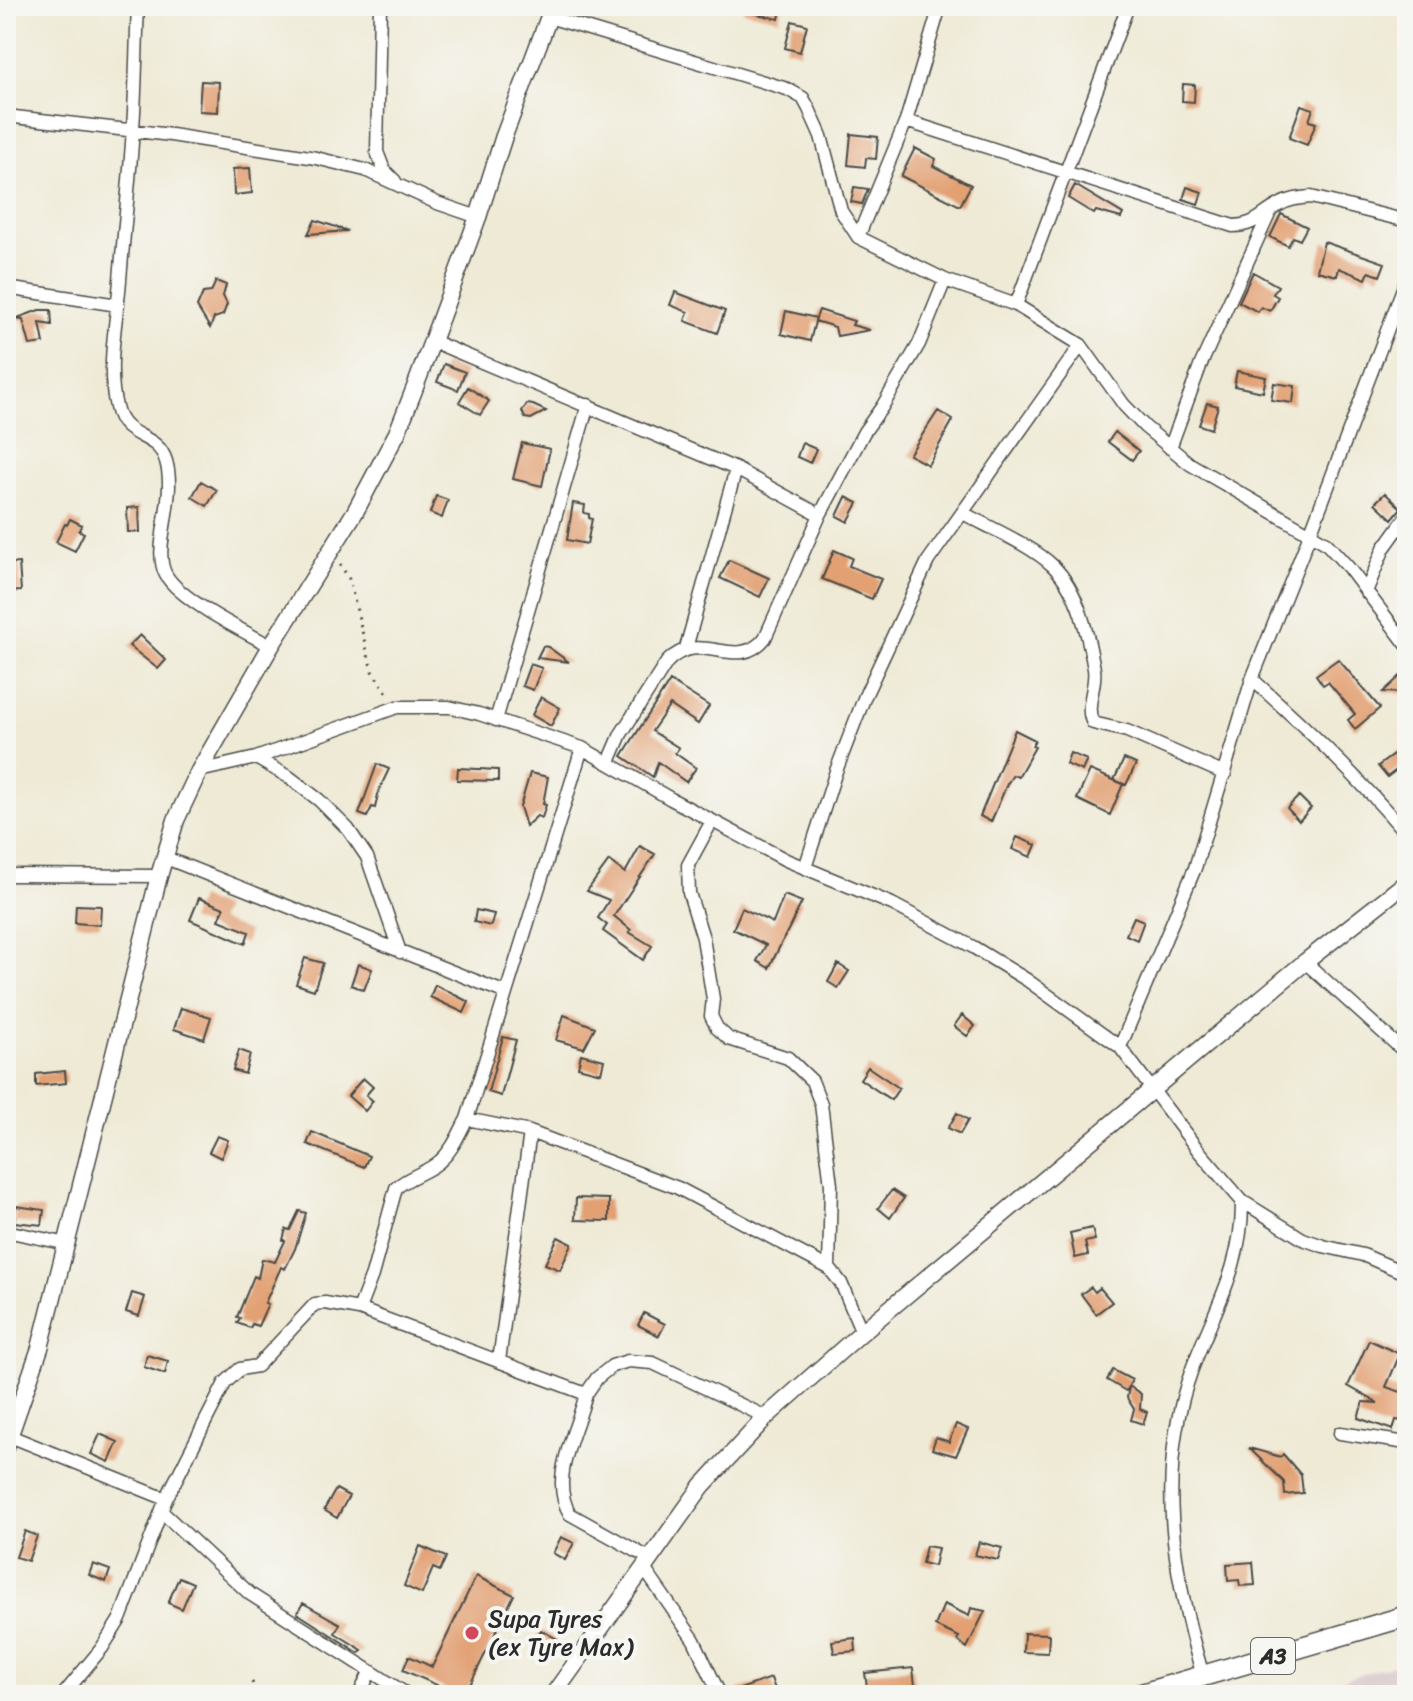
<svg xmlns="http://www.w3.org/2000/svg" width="1413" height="1701" viewBox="0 0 1413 1701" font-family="Sriracha,sans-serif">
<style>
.industrial{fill:#d2bec2}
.building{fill:#e2a073}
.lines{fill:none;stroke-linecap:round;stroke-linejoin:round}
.minor-casing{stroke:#484845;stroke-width:15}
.tertiary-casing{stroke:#484845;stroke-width:19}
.trunk-casing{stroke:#484845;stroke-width:23}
.path{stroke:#484845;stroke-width:3;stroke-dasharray:2 6;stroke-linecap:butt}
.minor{stroke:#fff;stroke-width:12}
.tertiary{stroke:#fff;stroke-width:16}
.trunk{stroke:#fff;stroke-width:20}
.poi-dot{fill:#d1495b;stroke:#f6f6f2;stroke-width:3}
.labels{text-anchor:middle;stroke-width:8;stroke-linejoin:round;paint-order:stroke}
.shield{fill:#f6f6f2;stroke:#686867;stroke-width:2}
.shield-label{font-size:22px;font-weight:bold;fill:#2b2b2b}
.poi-label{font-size:24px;fill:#2b2b2b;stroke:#f6f6f2;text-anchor:start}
</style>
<rect width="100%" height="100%" fill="#f6f6f2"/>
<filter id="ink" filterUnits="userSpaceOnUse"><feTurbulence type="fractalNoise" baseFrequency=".0125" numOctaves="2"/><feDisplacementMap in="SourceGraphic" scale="16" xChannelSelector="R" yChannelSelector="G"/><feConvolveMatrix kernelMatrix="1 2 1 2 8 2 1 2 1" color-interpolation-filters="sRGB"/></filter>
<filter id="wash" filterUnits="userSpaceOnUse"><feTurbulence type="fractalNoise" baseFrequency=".006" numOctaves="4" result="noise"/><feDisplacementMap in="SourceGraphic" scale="32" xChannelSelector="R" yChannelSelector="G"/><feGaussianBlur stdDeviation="1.8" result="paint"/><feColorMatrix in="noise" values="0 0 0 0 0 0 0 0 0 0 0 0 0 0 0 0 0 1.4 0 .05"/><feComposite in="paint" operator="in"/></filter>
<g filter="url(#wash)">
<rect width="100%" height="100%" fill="#efead6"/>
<path class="industrial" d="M1407,1661V1695H1291Z"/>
<g id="blocks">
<path class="building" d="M744,6H782L779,19L743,11Z
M792,21L807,25L800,52L785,48Z
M201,81L219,82L218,112L199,111Z
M1183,84L1195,85L1194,102L1182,101Z
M1301,105L1313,109L1309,121L1316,123L1307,145L1289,138Z
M851,134L878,137L876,159L866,158L865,167L848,165Z
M915,148L936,159L933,166L971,185L960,206L901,176Z
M250,168L252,193L234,195L233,169Z
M1075,185L1123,214L1121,218L1096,211L1094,214L1068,198Z
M854,187L868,189L862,204L851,202Z
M1187,187L1202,192L1198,204L1183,199Z
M1281,214L1307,227L1300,240L1293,237L1288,246L1270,237Z
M315,220L348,231L308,234Z
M1324,242L1385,263L1380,276L1369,272L1366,279L1339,268L1337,276L1317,271Z
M1253,272L1278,286L1273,294L1278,297L1270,311L1261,307L1258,312L1239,302Z
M216,281L226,285L223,296L227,304L223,315L214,318L210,328L197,307L203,293L211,292Z
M675,292L725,311L717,333L685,321L688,312L670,305Z
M39,310H51L52,325L40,323L44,343L30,345L23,320L15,319Z
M819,310L854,321L852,325L870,330L837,336L835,327L815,321Z
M786,311L816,318L810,341L781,334Z
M444,364L465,372L458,390L437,382Z
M1237,371L1266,377L1263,392L1234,386Z
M1274,383L1295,386L1293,403L1271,400Z
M468,387L489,401L480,415L459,402Z
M1207,403L1218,406L1211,429L1199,425Z
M527,404L533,405L546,411L531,419L525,418L522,411Z
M938,411L953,420L928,465L909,455Z
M1115,432L1139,451L1132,460L1108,442Z
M522,443L550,449L542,486L513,479Z
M802,443L816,449L810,463L797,457Z
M201,481L217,490L207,506L192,497Z
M1385,493L1401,508L1392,519L1375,503Z
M436,496L448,500L442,518L430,513Z
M846,497L858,503L848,522L837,516Z
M573,503L585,505L584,513L589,514V518L592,519L587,544L567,540Z
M139,507L140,532H128L127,508Z
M70,519L82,525L79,531L84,533L75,551L56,542L65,524L67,525Z
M834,550L852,558L849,566L881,579L872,599L822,579Z
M729,560L769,578L760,597L720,578Z
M19,563L21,591L6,592V564Z
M140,635L166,660L158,669L129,646Z
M543,646L548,647L569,662L537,658Z
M1338,659L1380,708L1355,729L1348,720L1355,714L1328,682L1323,685L1316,675Z
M530,664L542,668L533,690L522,686Z
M1407,670V693L1383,692Z
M670,681L709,706L698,724L670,705L652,731L679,748L675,753L696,768L686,782L658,762L653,777L622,756Z
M541,697L560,708L551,726L532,715Z
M1015,730L1035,740L1032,746L1035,747L1018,777L1013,775L1007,784L991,822L980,816Z
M1407,745V762L1387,777L1378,766Z
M1070,753L1087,760L1082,771L1066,764Z
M1124,759L1136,764L1126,785L1114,780Z
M377,764L389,769L379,790L375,808L372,807L367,817L359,814Z
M458,768L498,770V781L457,780Z
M1090,770L1123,784L1110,815L1077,799Z
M530,773L548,777L543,804L546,805L542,818L537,816L526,826L520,807Z
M1299,796L1311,808L1299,821L1287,808Z
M1017,837L1036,845L1031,857L1012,849Z
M640,846L655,854L614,916L631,930L629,932L652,946L643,960L603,931L607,925L598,918L609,900L587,891L609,861L625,873Z
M784,895L802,902L769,968L757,961L766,945L733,929L742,908L773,923Z
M199,898L224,908L219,920L249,932L245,944L190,920Z
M76,905L101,906L100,925L75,923Z
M476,910L494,914L491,926L474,922Z
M1134,917L1144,921L1137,940L1126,935Z
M305,958L323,963L314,990L296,984Z
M358,964L372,969L364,990L351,985Z
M838,964L849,971L838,988L828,982Z
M435,985L469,1002L464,1013L430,997Z
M181,1008L211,1017L204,1039L174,1029Z
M564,1015L595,1027L584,1048L556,1040Z
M962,1015L975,1026L967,1036L954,1026Z
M503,1037L516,1040L501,1096L488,1092Z
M239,1050L250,1054L245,1074L233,1070Z
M581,1054L604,1060L601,1073L578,1067Z
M868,1067L899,1088L891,1100L860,1079Z
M65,1071L66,1083L36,1086V1074Z
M363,1078L373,1087L366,1095L373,1101L365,1111L348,1096Z
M957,1113L968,1120L960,1134L948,1128Z
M312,1132L369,1156L364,1167L307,1144Z
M217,1136L228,1140L221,1158L209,1152Z
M892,1190L904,1198L890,1218L878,1208Z
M576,1198L609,1199V1221L575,1220Z
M16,1206L44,1210L42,1225L14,1222Z
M299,1211L306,1213L295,1249L285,1269L281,1267L265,1303L268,1304L258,1326L252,1324L250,1328L237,1323L240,1318L237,1317L254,1276L258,1278L262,1259L275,1262L285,1241L283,1240L286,1229L290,1230Z
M1092,1228L1095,1240L1085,1242L1088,1255L1075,1258L1070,1233Z
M558,1237L572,1244L560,1270L545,1264Z
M1091,1287L1095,1292L1100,1288L1112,1302L1096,1314L1081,1294Z
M132,1293L145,1297L139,1316L126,1312Z
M644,1313L665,1324L659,1336L638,1325Z
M1369,1340L1400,1354L1386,1387L1407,1394V1405L1402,1421L1396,1420L1393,1430L1358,1418L1363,1402L1378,1403L1348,1386Z
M147,1355L168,1361L165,1374L144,1367Z
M1113,1370L1132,1380L1129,1386L1141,1394L1140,1409L1147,1412L1143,1424L1131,1420L1134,1409L1127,1398L1129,1387L1126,1391L1107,1380Z
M956,1424L968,1429L956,1456L932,1449L936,1437L949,1442Z
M100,1434L118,1442L109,1462L91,1454Z
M1249,1448L1281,1457L1283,1454L1301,1475L1303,1493L1285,1495L1284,1482Z
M336,1489L349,1496L337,1518L324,1510Z
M25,1531L37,1536L28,1561L16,1557Z
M561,1537L574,1543L565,1560L553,1553Z
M979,1542L1002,1548L998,1560L975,1555Z
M420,1546L446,1557L440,1571L433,1568L422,1594L404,1586Z
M926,1546L938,1548L934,1566L922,1563Z
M1253,1562L1255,1585L1240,1586L1239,1580L1228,1581L1227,1564Z
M93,1564L110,1570L106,1582L89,1575Z
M476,1576L514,1595L465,1695H459L403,1670L409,1656L432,1667Z
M179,1577L193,1583L182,1609L168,1603Z
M303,1603L340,1624L335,1633L362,1650L359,1653L297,1613Z
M944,1604L969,1616L971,1608L985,1611L967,1648L957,1640L959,1637L935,1626Z
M541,1630L557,1639L550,1652L534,1642Z
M1024,1633L1049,1634L1048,1653L1023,1652Z
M855,1638L856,1651L834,1653L832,1641Z
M913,1668L916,1695H868L865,1673Z
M771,1678L777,1695H729V1693Z"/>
</g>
</g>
<g filter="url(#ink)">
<use href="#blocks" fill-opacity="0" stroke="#484845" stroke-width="2"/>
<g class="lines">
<g class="minor-casing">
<path id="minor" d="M138,6C136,47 136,87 133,128C130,178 124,229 120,280C117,321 106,365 116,407C123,441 157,431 166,461C173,485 166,510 163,534C161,546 159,563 166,575C180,600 245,632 271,646
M380,6L377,152L384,170L395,181
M549,17L787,89L803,98L809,109L821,136L841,211L858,237L945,280L1016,305L1081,345L1124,405L1145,427L1190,464L1326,543L1348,567L1407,645
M6,116L171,135L316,158L365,170L437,203L478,217
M906,121L1233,226C1257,225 1260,215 1279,205C1289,199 1300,198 1311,197L1407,221
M858,237L906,121L940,6
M6,288L118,305
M1016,305L1128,6
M432,341L736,469L820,515
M1170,448L1201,364L1270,212
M963,513C990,528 1031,545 1053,566C1079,591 1088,635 1094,669C1097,686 1084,707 1093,723L1127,731L1225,774
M1366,592L1384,548L1407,516
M686,648L736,469
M1252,679C1306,728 1360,778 1407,835
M496,720L588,405
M256,758L289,777L319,800L348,829L367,857L400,952
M609,762L621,734L667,662C701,627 736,674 765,638L820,515L864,432L882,407L919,344L945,280
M199,771L256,758L397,707H449L479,714L582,748L671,799L786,860L892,904L973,947L1027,980L1120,1047L1198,1150L1242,1201L1303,1239L1323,1246L1363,1255L1407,1274
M712,821L688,865L689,893L703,938L713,999L711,1016L717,1028L729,1039L788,1058L812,1081L821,1104L831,1185L829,1268
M166,858L506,993
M805,868L836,771L865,696L928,561L1081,345
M6,875L159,876
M1305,962L1407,1054
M1120,1047L1195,868L1252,679L1310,534L1407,278
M467,1119L530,1132L678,1188L829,1268L841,1283L862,1332
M6,1231L68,1244
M359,1309L372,1275L396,1188C409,1176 427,1173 440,1161C453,1150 459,1133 467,1119L582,748
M499,1361L530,1132
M586,1394L597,1378L612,1366L628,1361L653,1363L766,1417
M1340,1433L1407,1443
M10,1436L166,1499
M162,1512L250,1594L408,1695
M643,1567L694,1640L720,1695
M1203,1676C1173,1574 1155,1472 1192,1369C1214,1310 1243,1266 1242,1201
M63,1695L102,1648L120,1619L166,1499L225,1383L240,1369L257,1366L315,1304L325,1303L359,1309L586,1394C577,1431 548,1479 570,1514L649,1558
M359,1695L370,1672"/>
</g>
<g class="tertiary-casing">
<path id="tertiary" d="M6,1446L40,1348L159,876L176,820L199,771L271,646L355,512L397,433L414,390L478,217L504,136L553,6
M553,1695L702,1486L766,1417L862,1332L1305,962L1407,882"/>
</g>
<g class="trunk-casing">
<path id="trunk" d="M1138,1695L1407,1616"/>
</g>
<path class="path" d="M340,564L349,579L372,671L388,694
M252,1682L258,1695"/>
<use href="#minor" class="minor"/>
<use href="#tertiary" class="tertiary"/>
<use href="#trunk" class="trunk"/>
</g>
</g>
<circle class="poi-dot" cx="472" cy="1633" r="8"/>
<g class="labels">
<rect class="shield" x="1251" y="1638" width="44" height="36" rx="6"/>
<g class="shield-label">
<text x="1273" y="1664">A3</text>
</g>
<g class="poi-label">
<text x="488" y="1627">Supa Tyres<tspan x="488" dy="28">(ex Tyre Max)</tspan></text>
</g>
</g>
<rect width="1413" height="1701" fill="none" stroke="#f6f6f2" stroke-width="32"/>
</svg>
